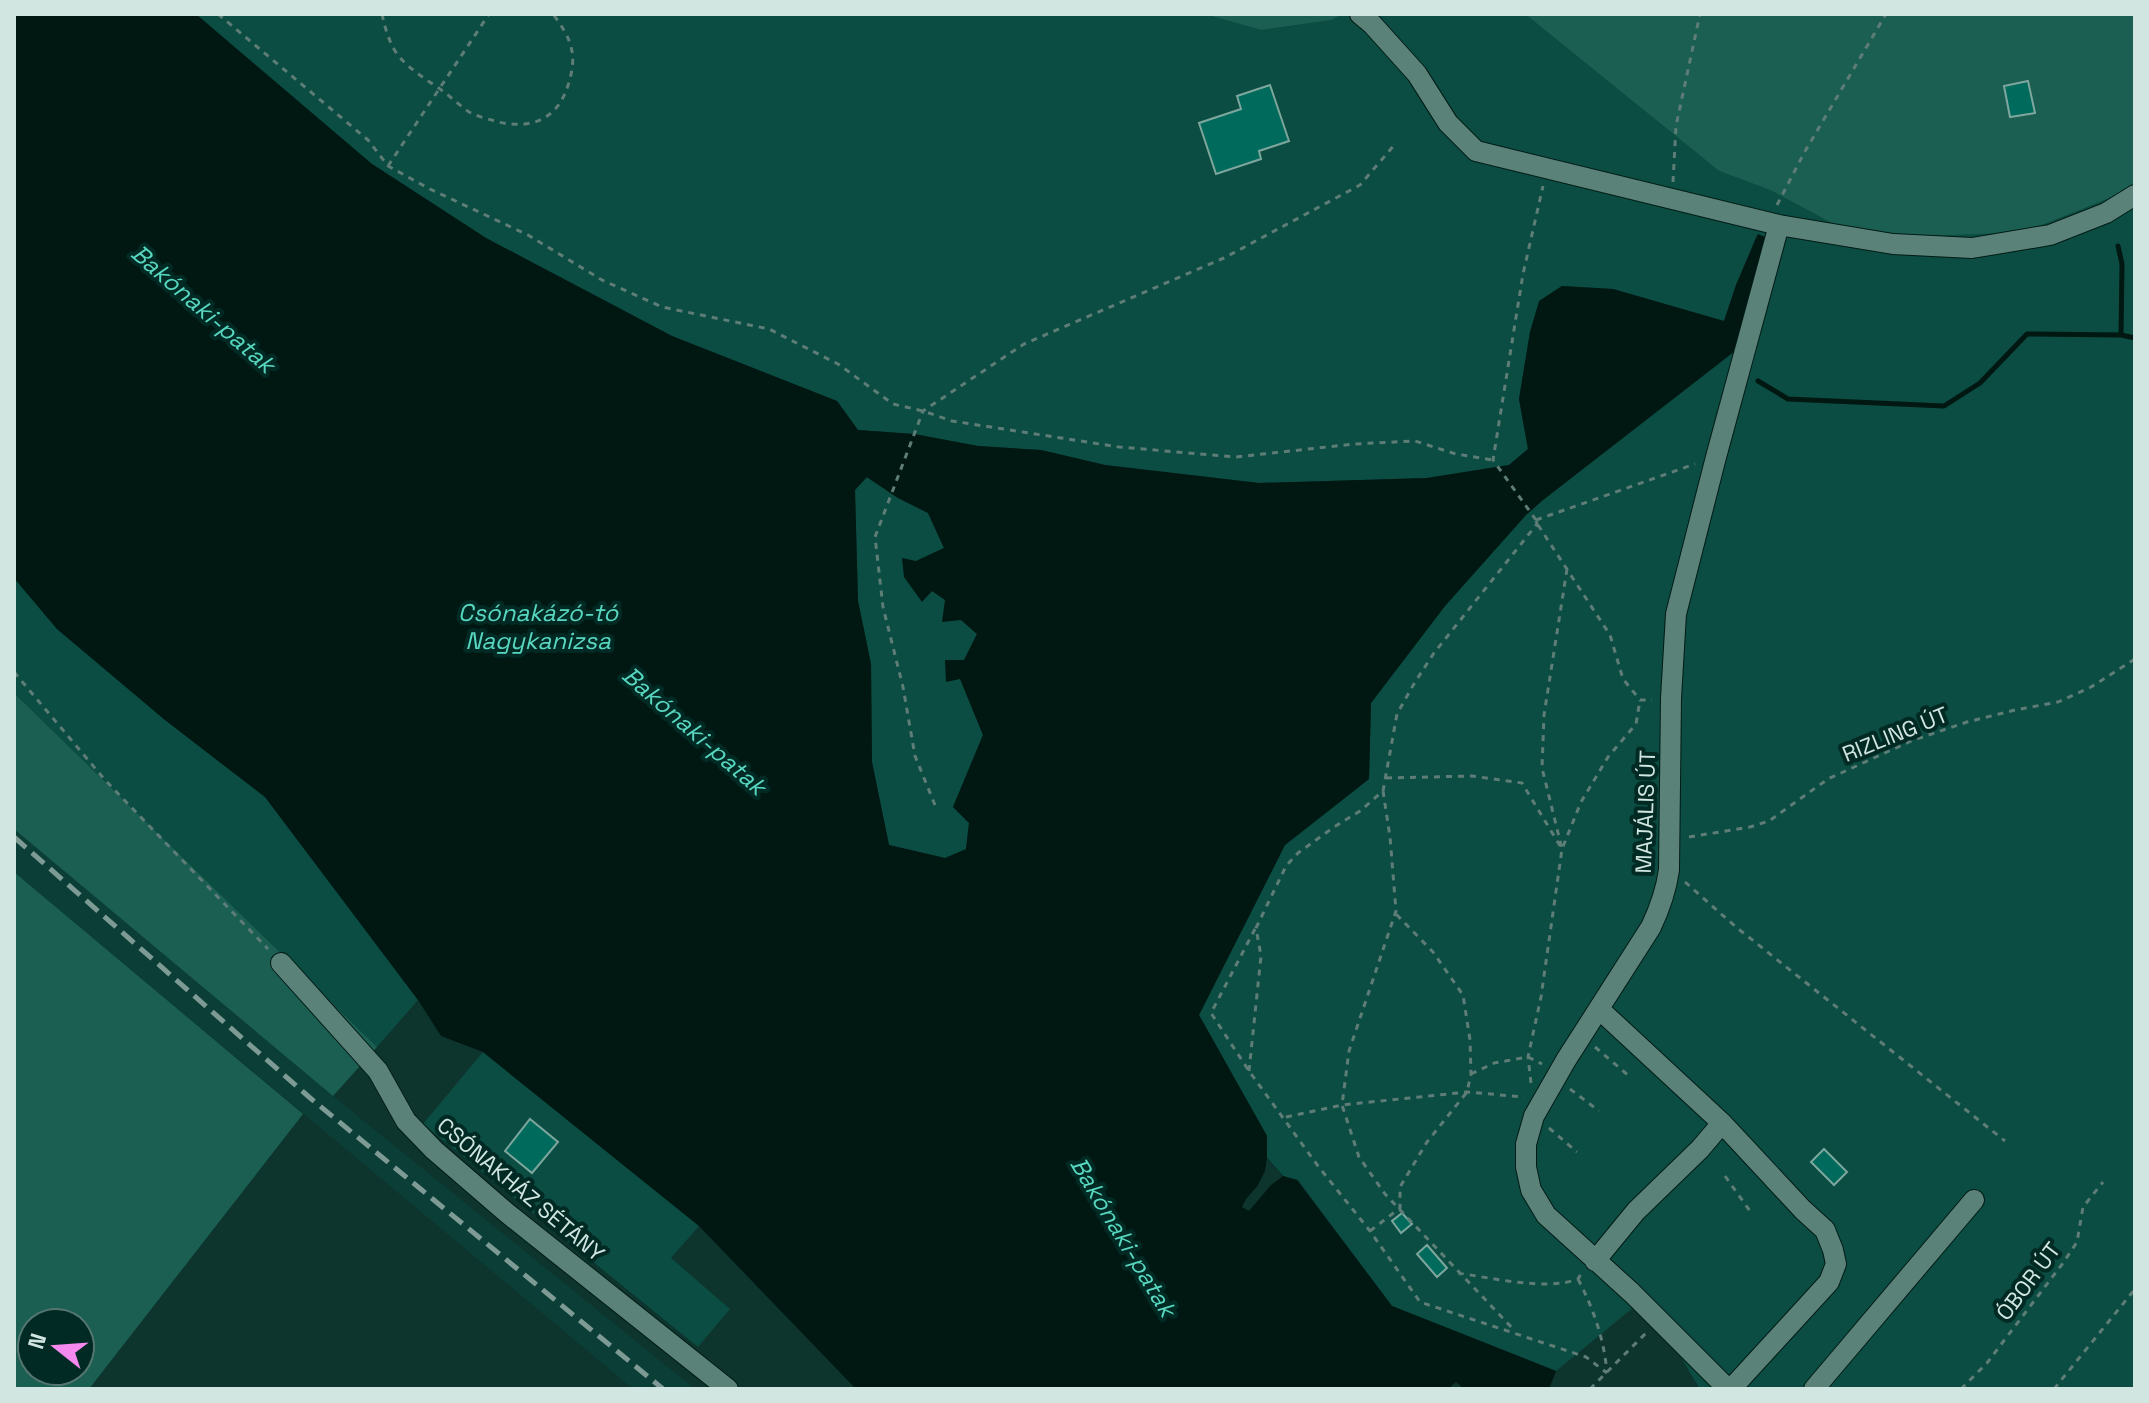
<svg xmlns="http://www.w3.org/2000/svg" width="2149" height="1403" viewBox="0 0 2149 1403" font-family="'Space Grotesk',sans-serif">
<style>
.built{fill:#0a3e36}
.green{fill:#0b4d42}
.forest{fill:#1b5f53;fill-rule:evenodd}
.water{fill:#001712;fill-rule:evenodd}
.pier{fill:#0e342e}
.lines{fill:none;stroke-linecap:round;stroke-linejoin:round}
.stream{stroke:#001712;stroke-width:5}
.building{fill:#006b5d;stroke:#7ea69d;stroke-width:2}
.minor-casing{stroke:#001b16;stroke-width:22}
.path{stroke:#5e7d77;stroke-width:3;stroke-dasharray:6 6;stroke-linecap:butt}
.minor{stroke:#5b8279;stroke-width:20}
.rail{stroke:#7e9a94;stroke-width:5;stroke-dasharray:16 8;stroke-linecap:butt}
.labels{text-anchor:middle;stroke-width:8;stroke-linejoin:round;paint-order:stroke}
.street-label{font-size:22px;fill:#d2e6e1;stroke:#022a24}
.water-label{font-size:24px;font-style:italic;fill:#58d7c0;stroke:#022a24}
</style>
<rect width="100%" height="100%" fill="#0e342e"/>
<path class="built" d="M14,829L333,1096L695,1389H633L14,872Z"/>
<path class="green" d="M157,14H1204L1261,30L1332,20L1342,14H1525L1719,171L1770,190L1856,236L2037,227L2135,188V1389H1700L1645,1298L1556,1371L1392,1306L1298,1180L1283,1176L1267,1158V1136L1199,1015L1285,845L1369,779L1371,703L1445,606L1526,515L1543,500L1744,344L1757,234L1736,285L1724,321L1613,289L1562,286L1540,301L1530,332L1519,399L1528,449L1509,465L1427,478L1259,483L1105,465L1041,450L978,446L914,434L858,430L837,401L672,336L486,238L372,164Z
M866,477L898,498L928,513L944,548L916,561L922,601L932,591L946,600L961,620L977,634L964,660H945L947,681L960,678L983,735L953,807L969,823L966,850L945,858L889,845L872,762L871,664L858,601L855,490Z
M14,578L57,629L165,720L265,797L418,1000L377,1047L14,693Z
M483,1052L699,1226L671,1258L730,1309L698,1347L423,1124Z"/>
<path class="forest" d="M1204,14H1342L1332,20L1261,30Z
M1525,14H2135V188L2037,227L2004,233L1893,237L1856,236L1770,190L1719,171Z
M14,693L377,1047L333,1096L14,829Z
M14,872L303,1114L89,1389H14ZM32,1323H80V1371H32Z"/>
<path class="water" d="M14,14H196L372,164L486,238L672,336L837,401L858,430L914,434L978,446L1041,450L1105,465L1259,483L1427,478L1509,465L1528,449L1519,399L1530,332L1539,301L1562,286L1613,289L1724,321L1736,285L1758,234L1765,237L1744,344L1543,500L1526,515L1445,606L1371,703L1369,779L1285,845L1199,1015L1267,1136V1158L1283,1176L1297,1180L1392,1306L1556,1371L1549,1389H1464L1456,1382L1448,1389H856L699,1226L483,1052L441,1036L418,1000L265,797L165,720L57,629L14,578ZM867,477L898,498L928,513L944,548L916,561L902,558L904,577L922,602L932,591L945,600L942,622L961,620L977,634L964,660H945L946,682L960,679L983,735L953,807L969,823L966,849L945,858L889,845L872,762L871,664L858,601L855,490Z"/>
<path class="pier" d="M1267,1158L1283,1176L1271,1185L1249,1211L1242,1207L1246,1199L1258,1185L1265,1171Z"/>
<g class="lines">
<path class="stream" d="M2118,246L2122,264L2121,335
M1758,381L1788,399L1944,406L1980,383L2027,334L2121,335L2135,338"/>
</g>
<path class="building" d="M2028,81L2035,113L2010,117L2004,86Z
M1270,85L1289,141L1259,151L1261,159L1216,174L1199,123L1241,109L1237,96Z
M530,1119L558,1142L532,1173L505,1151Z
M1824,1149L1847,1172L1834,1185L1811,1162Z
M1402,1213L1412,1224L1401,1233L1392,1221Z
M1427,1245L1447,1268L1437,1277L1417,1254Z"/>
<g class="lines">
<g class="minor-casing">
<path id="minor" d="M1360,14L1372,24L1417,74L1448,123L1476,151L1779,225L1893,244L1972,248L2050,235L2106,213L2135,195
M281,963L378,1071L406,1121L434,1150L507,1213L728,1389
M1599,1009L1722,1123L1803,1210L1825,1230L1833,1250L1836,1264L1829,1282L1731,1389
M1595,1261L1636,1211L1700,1149L1722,1123
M1728,1389L1632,1293L1546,1215L1531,1190L1526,1167V1144L1534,1116L1566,1060L1651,927C1660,908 1666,891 1669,870L1671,698L1676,614L1716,457L1779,225
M1814,1389L1974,1200"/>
</g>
<path class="path" d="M218,14L368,140L388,166L430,189L528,235L602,280L662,307L769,329L838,364L893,404L923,411L952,421L1119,447L1236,457L1354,444L1415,441L1456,454L1493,460
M382,14C385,28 389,42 397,54C409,69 424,78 440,89C450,96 459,105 469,112C478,117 489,119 498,122C534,130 559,118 569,82C578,53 570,37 553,14
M388,166L489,14
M1673,182L1676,126L1700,14
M1777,205L1804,153L1886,14
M1536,520L1493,460L1523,274L1543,186
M1536,520L1695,464
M1538,525L1610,635L1623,679L1640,700H1652
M14,672L105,780L268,949
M1386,778L1472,776L1522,783L1562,849L1542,768L1544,715L1567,569
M1383,791L1390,837L1396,911L1349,1051L1342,1105L1359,1157L1385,1194L1515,1331
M935,805L915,756L903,687L883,607L875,537L923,411L1024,344L1224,258L1360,185L1396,143
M1689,837L1750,827L1769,821L1828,779L1911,741L1967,722L2015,710L2058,702L2091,687L2135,659
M1685,882L1736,927L2005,1141
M1255,929L1211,1013L1249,1071L1318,1166L1370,1231L1420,1302L1586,1357L1607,1373
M1595,1047L1629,1076
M1249,1071L1261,956L1256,928L1286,866L1298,853L1334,827L1360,811L1383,791L1397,714L1415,682L1434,653L1537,524L1536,520
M1471,1074L1494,1063L1528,1057L1542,1064
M1531,1083L1528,1057L1541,997L1562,849L1581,802L1608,757L1636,724L1640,700
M1570,1089L1599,1111
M1286,1117L1342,1105L1467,1092L1524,1097
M1549,1128L1577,1152
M1725,1176L1750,1211
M1370,1231L1400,1208V1187L1427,1142L1467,1092L1471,1074L1470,1040L1463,995L1433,952L1395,913
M1458,1273C1492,1278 1547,1291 1578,1279L1581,1274
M1578,1279C1594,1310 1604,1339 1607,1373
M1590,1389L1647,1332
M1961,1389L1987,1363L2063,1263L2077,1242L2083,1207L2103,1182
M2054,1389L2135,1289"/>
<use href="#minor" class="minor"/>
<path class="rail" d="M14,837L309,1097L663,1389"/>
</g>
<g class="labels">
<g class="street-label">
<text transform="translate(1895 734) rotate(-22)" y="8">RIZLING ÚT</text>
<text transform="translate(1645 812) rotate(-88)" y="8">MAJÁLIS ÚT</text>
<text transform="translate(521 1189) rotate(40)" y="8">CSÓNAKHÁZ SÉTÁNY</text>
<text transform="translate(2028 1281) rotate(-53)" y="8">ÓBOR ÚT</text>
</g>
<g class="water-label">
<text transform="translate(203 309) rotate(41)" y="8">Bakónaki-patak</text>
<text x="538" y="621">Csónakázó-tó<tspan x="538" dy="28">Nagykanizsa</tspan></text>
<text transform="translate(694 731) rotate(41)" y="8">Bakónaki-patak</text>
<text transform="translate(1123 1237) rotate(59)" y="8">Bakónaki-patak</text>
</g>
</g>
<rect width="2149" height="1403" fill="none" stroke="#d2e6e1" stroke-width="32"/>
<g transform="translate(56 1347) rotate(287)"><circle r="38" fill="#022a24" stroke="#557570" stroke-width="2"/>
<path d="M0-6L14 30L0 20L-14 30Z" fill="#f589ee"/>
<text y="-12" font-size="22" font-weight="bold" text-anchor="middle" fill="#d2e6e1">N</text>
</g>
</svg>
